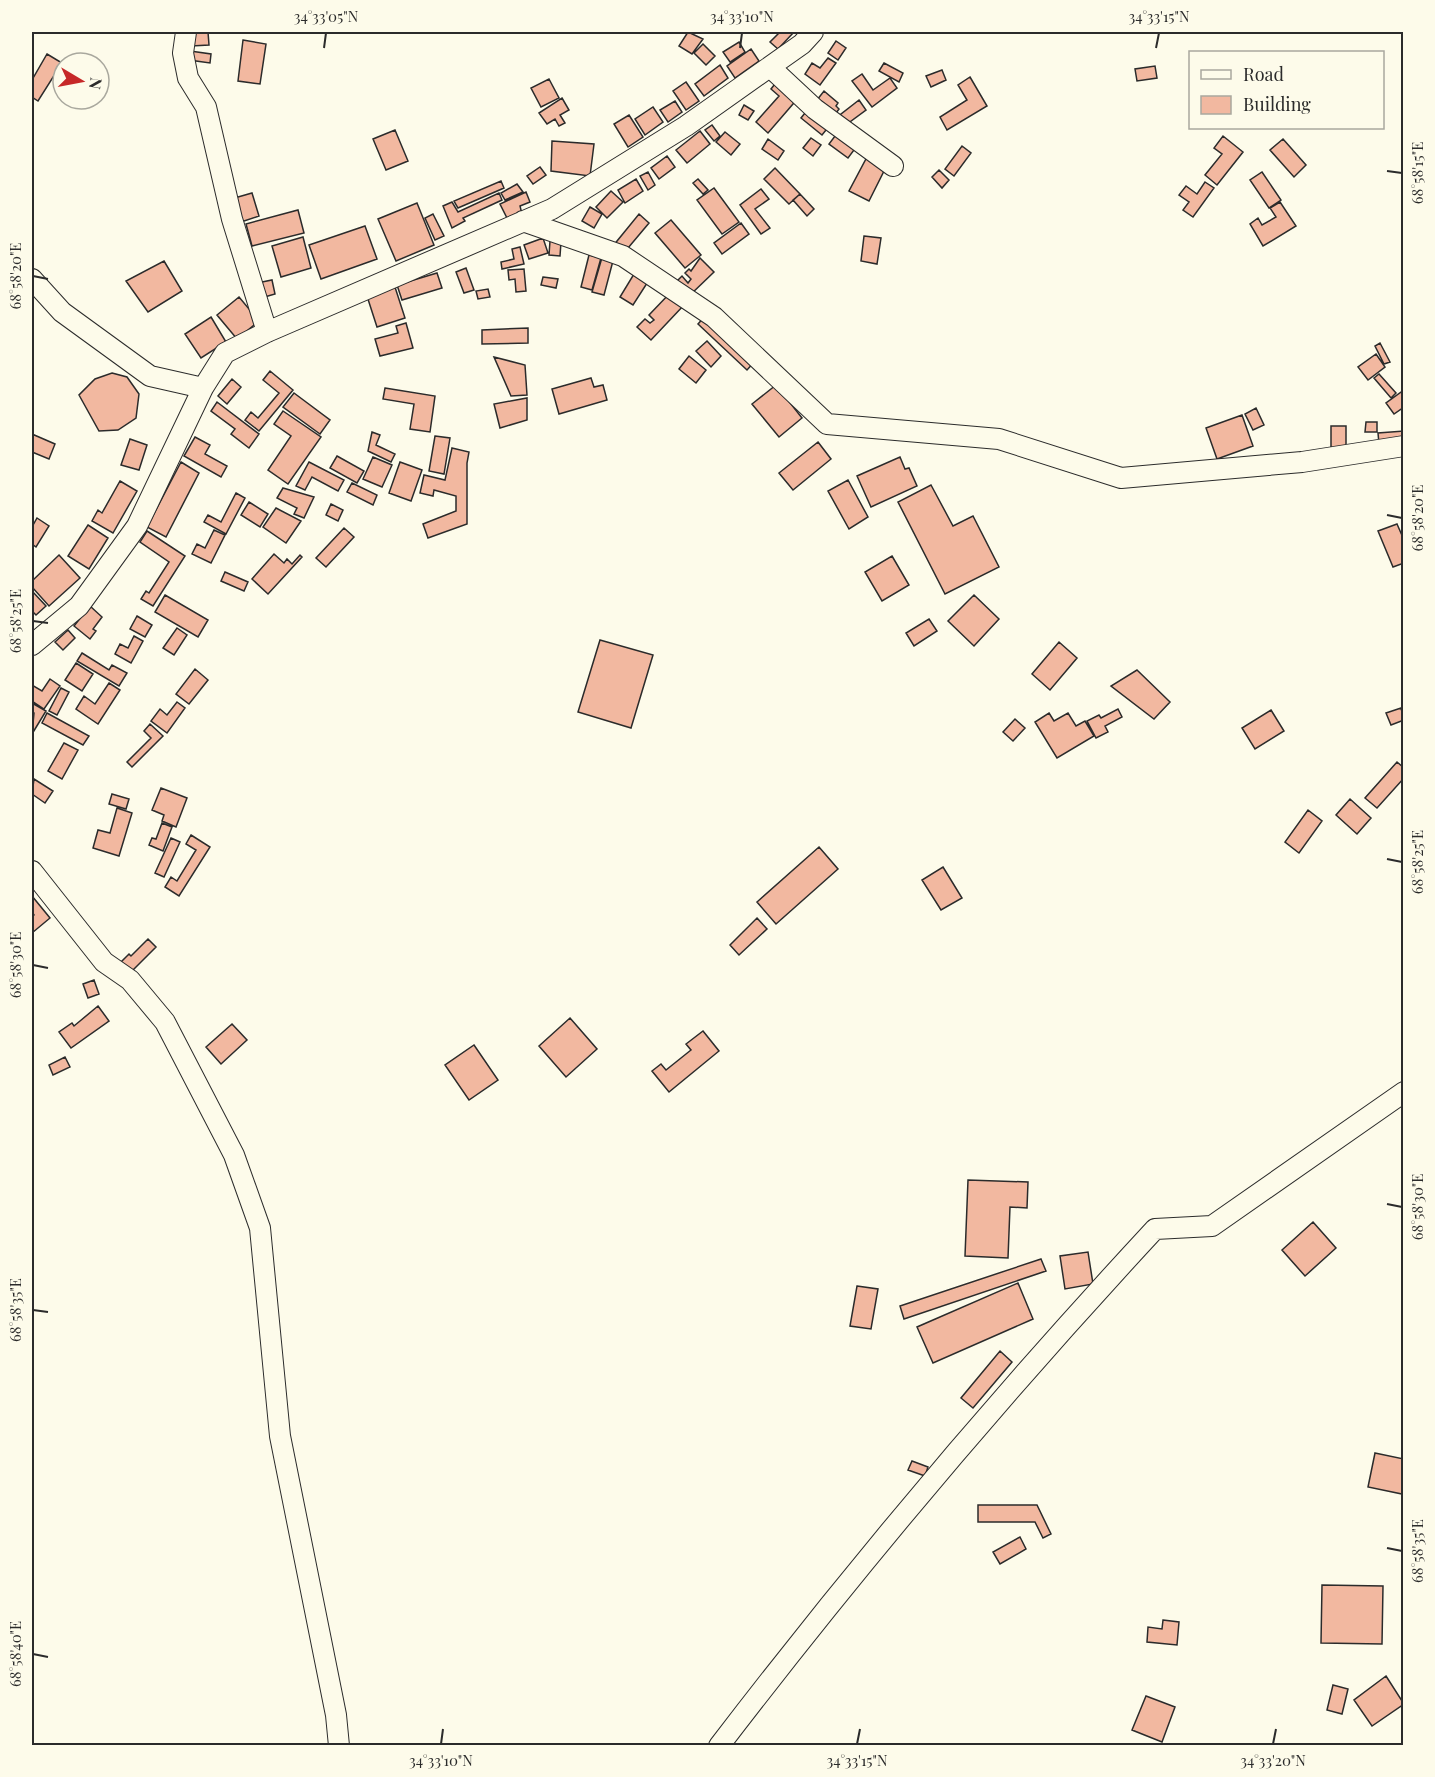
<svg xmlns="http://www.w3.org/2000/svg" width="1435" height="1777" viewBox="0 0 1435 1777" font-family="'Playfair Display',serif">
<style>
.building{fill:#f2b8a0;stroke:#2b2b2b;stroke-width:1.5}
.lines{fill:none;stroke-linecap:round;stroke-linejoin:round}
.minor-casing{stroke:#2b2b2b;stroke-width:22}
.minor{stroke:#fdfbea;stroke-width:20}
.ticks{fill:none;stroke:#2b2b2b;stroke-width:2}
.neatline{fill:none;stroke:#2b2b2b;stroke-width:2}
.ticks-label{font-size:15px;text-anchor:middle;fill:#2b2b2b}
</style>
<rect width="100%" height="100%" fill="#fdfbea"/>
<path class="building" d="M191,32H208L209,45L191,46Z
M688,32L703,39L692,54L679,46Z
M780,32H794L778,49L770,42Z
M243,40L266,44L260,84L238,81Z
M836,41L846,48L838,60L828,53Z
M739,42L745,52L730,62L723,52Z
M703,44L715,56L706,65L694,53Z
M751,49L759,61L735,78L727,66Z
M190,51L211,54L210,63L189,60Z
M47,54L62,63L38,101L32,97V80Z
M828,58L836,63L820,85L805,74L812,63L820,68Z
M884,63L903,73L899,82L879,71Z
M720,65L728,78L704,96L695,84Z
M1155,66L1157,78L1137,81L1135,69Z
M942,70L946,80L931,87L926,76Z
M862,74L873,90L890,78L897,88L872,107L852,81Z
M970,77L987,106L947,130L940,117L967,100L958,85Z
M549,79L559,98L541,107L531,88Z
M778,80L799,97L768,133L756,122L779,96L771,89Z
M686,82L699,101L686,110L673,91Z
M824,91L838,103L836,106L839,109L833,117L817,100Z
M562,98L569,110L560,115L565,123L559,126L555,119L547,124L539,113Z
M859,100L866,110L843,127L836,118Z
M675,101L682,112L668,122L660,110Z
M744,105L754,111L748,120L739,115Z
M653,107L663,122L645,135L635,119Z
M809,108L830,125L822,135L801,118Z
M629,115L643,137L628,147L614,124Z
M712,125L720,136L714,141L705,130Z
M395,130L408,161L386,170L373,139Z
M700,131L710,144L687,163L676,150Z
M725,132L740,144L731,155L716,142Z
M838,132L857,146L848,158L829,144Z
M1223,136L1243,152L1217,185L1205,175L1222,154L1214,148Z
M811,138L821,145L813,156L803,148Z
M768,139L784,151L778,160L762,149Z
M1283,139L1306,165L1294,177L1270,150Z
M552,141L594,144L590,176L551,171Z
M962,146L971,153L954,176L945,169Z
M667,156L675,167L659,179L651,168Z
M867,157L886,167L869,201L849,191Z
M540,167L546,175L533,184L527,176Z
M775,168L800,194L789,204L764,179Z
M939,170L949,180L942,188L932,177Z
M648,172L655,185L648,190L640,176Z
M1262,172L1281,200L1269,208L1250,180Z
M636,179L643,191L625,203L618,190Z
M698,179L708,190L703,194L693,183Z
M501,181L504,188L458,208L454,201Z
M1205,182L1214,188L1193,217L1183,210L1189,202L1179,195L1186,186L1197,194Z
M517,184L523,192L505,200L501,193Z
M714,188L739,222L722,234L697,200Z
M761,189L769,199L755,209L770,228L761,234L740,205Z
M611,191L623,202L607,218L596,207Z
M526,192L530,202L520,206L522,214L508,220L500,204Z
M252,193L259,216L238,223L231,199Z
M499,193L502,200L463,218L465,221L452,228L443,206L452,202L458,212Z
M800,194L814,209L807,216L793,200Z
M1280,202L1296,226L1263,246L1250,224L1258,218L1262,225L1276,217L1270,208Z
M417,203L434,245L396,261L378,219Z
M590,207L602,214L594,228L582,221Z
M298,210L304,233L252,246L246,224Z
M433,214L444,236L435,240L425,218Z
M639,214L649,223L623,254L613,246Z
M671,220L701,255L685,268L655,233Z
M741,223L749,234L722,254L714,243Z
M365,226L377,259L321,279L309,245Z
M864,236L881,238L877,264L861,261Z
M303,237L311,268L281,277L272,246Z
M543,238L548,253L529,259L524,245Z
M550,241L561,242L560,256L549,255Z
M520,247L524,264L502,269L501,262L514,259L512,249Z
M603,254L614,257L604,295L592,292Z
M589,255L601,258L592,290L581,287Z
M700,258L714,272L688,297L674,284L682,276L688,283L691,279L685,273L689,269L691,271Z
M164,261L182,291L148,312L126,281Z
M466,268L474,290L464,293L456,272Z
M524,269L526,291L516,292L515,279L509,280L508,270Z
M637,269L651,277L633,305L620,297Z
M437,273L442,288L402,300L397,285Z
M543,277L558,279L556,288L541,285Z
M272,280L275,294L261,298L257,283Z
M394,284L405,318L377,327L366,293Z
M488,289L490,297L478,299L476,291Z
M671,292L684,305L651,340L637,327L645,319L650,323L654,320L649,315Z
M239,297L259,321L237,339L217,315Z
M707,314L756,360L747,370L698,324Z
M211,317L226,342L201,358L185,334Z
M406,323L413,348L380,356L375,339L398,333L396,326Z
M528,328V343L482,344V330Z
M707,341L721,356L711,367L696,351Z
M1380,343L1390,362L1384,364L1375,346Z
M1376,354L1385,367L1368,380L1358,367Z
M689,356L706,370L696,383L679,369Z
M494,357L525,365L527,395L511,396Z
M270,371L293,390L259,431L245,420L251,412L258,418L279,393L263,380Z
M112,373L127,377L139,394L136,418L118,430L99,431L79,395L95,379Z
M1379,374L1396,393L1391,398L1374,378Z
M591,378L594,387L603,385L607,400L559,414L552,389Z
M232,379L241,387L227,404L218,396Z
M776,385L802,418L779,437L752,404Z
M385,388L435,396L430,432L410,429L414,404L383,399Z
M1404,390V407L1394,414L1386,403Z
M294,393L330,420L320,434L283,407Z
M527,398V420L500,428L494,404Z
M217,402L259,434L249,448L231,434L235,429L211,411Z
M1256,408L1264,425L1253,430L1245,414Z
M283,411L321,437L288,484L268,470L291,436L274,424Z
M1242,415L1253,446L1217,459L1206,428Z
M1366,422H1377V432H1365Z
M1331,426H1346V451H1331Z
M1404,431V443L1379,444L1378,433Z
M372,432L380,435L376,445L395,454L391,462L368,451Z
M32,434L55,444L49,459L32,452Z
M435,436L450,438L444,474L429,471Z
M195,437L210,445L205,454L227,466L221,477L184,456Z
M130,439L147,445L139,470L121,465Z
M818,442L831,459L793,490L779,473Z
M452,448L469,452L467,463V524L428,538L423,524L456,511V496L434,490L433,496L420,493L424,475L445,480Z
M337,456L364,471L357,483L330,468Z
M373,457L392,465L382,487L363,479Z
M900,457L905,469L909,468L917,486L871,507L857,476Z
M181,462L199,473L166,537L147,527Z
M309,462L344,480L338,491L312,477L305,490L296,486Z
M400,462L422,470L411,501L389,493Z
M848,480L868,517L849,529L828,491Z
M120,481L137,491L113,533L92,521L98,510L102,513Z
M352,483L377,495L373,505L347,492Z
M931,485L953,526L973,516L999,567L945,594L898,502Z
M283,488L314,497L304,518L294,514L297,508L277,498Z
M236,493L245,498L226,534L204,522L208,515L221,522Z
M249,502L268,514L260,527L241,515Z
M331,504L343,510L338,521L326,515Z
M276,508L301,521L286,543L263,527Z
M37,518L49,526L36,547L32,544V527Z
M1397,524L1404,540V563L1393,567L1378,531Z
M88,525L108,538L89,569L68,556Z
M344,528L354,537L326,567L316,558Z
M214,530L225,535L211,563L192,554L197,544L205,548Z
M147,531L185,556L153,606L141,599L146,591L149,593L169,562L140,542Z
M274,554L284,563L287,559L292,564L300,555L302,557L268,594L252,579Z
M59,555L80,578L49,606L32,587V581Z
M892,556L909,585L882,601L865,572Z
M225,572L248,582L244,591L221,581Z
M32,591L46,606L36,615L32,611Z
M165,595L208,620L198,637L155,612Z
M974,595L999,619L974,646L948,621Z
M90,606L102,617L93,629L96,631L90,639L74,626Z
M137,616L152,625L145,637L130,629Z
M929,619L937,631L914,646L906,633Z
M177,628L187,635L174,655L163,648Z
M68,630L75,638L63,650L55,642Z
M134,636L143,641L131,663L115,654L120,644L128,648Z
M600,640L653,655L631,728L578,712Z
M1059,642L1077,658L1050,690L1032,674Z
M82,653L109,670L112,665L127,673L119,686L77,661Z
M76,663L93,674L82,691L65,680Z
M195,669L208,680L189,704L176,694Z
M1137,670L1170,702L1154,719L1111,686Z
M50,679L60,686L44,709L32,701V685L42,691Z
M109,683L120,690L98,724L76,709L84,696L95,704Z
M61,688L69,692L57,715L49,711Z
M177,702L185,708L167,733L151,721L160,709L167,715Z
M32,703L46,711L32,734L34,713L32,711Z
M1401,708L1404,720L1391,725L1386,713Z
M1118,709L1122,717L1105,726L1108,732L1096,738L1087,721L1099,715L1101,718Z
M1271,710L1284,731L1255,749L1242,728Z
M47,713L89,736L83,745L42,723Z
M1049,713L1054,721L1068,713L1076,726L1085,721L1094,736L1057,758L1035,722Z
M1015,719L1025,728L1013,741L1003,732Z
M150,724L163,736L132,767L127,762L151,738L144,731Z
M64,743L78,750L62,779L48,771Z
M1397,762L1404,768V778L1377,808L1365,798Z
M34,779L53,791L45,803L32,794Z
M161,788L187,798L176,827L162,821L164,815L152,810Z
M112,794L129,799L126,809L109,804Z
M1350,799L1371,818L1357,834L1336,815Z
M117,808L132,813L119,856L93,848L98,830L110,833Z
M1308,810L1322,821L1299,853L1285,842Z
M162,823L172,827L163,851L149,845L152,838L156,839Z
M191,835L210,847L179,896L165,887L171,877L177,881L196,850L186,844Z
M171,838L180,842L164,877L155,873Z
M819,847L838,869L776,924L757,902Z
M943,867L962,898L941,910L922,880Z
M32,896L50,918L32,933V917L34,915L32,912Z
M757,918L767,929L739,955L730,945Z
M148,939L156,947L131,972L121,962L129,954L131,956Z
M94,980L99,994L88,998L83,984Z
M98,1006L109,1021L71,1048L59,1032L72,1023L74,1026Z
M570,1018L597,1049L566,1077L539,1046Z
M232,1024L247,1040L221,1064L206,1047Z
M703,1031L719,1051L669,1092L652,1071L661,1064L666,1070L691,1050L686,1044Z
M474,1045L498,1080L469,1100L445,1065Z
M65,1057L70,1067L53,1075L49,1065Z
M968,1180L1028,1182L1027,1208L1010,1207L1008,1258L965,1256Z
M1313,1222L1336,1248L1305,1276L1282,1250Z
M1088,1252L1093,1284L1065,1289L1060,1256Z
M1041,1259L1046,1271L904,1319L900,1306Z
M1018,1283L1033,1319L933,1363L917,1327Z
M857,1286L878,1289L871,1329L850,1326Z
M1000,1351L1012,1362L973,1408L961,1398Z
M1375,1453L1404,1459L1402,1494L1368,1487Z
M912,1461L928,1467L925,1476L908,1470Z
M978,1505H1037L1051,1534L1043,1538L1035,1522H978Z
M1020,1537L1026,1549L1000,1564L993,1552Z
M1322,1585L1383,1586L1382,1644L1321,1643Z
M1163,1620L1179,1622L1177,1645L1147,1642L1148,1627L1162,1629Z
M1386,1676L1404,1704L1372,1726L1354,1700Z
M1333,1685L1348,1689L1342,1714L1327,1710Z
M1146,1696L1175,1707L1162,1742L1132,1730Z"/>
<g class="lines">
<g class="minor-casing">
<path id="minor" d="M186,32L183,53L188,78L206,107L232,219L267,332
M770,67L815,109L893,166
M523,221L623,256L714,317L827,424L999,439L1121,478L1302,462L1404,446
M32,279L62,312L150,376L203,388
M32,645L79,606L137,526L203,388L225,353L267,332L552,209L686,126L802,44L813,32
M32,871L104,962L130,980L165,1022L234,1155L260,1228L280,1436L336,1715L339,1746
M719,1746C856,1567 1002,1394 1155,1229L1212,1226L1404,1092"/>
</g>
<use href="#minor" class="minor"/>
</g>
<path class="ticks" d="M324,48L326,33M740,48L742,33M1156,48L1159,33M1387,171L1402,173M33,276L48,279M1387,515L1402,518M33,621L48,623M1387,859L1402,862M33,965L48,968M1387,1204L1402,1207M33,1310L48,1312M1387,1548L1402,1551M33,1654L48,1657M441,1744L443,1729M857,1744L860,1729M1273,1744L1276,1729"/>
<rect width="1435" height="1777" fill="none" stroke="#fdfbea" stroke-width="66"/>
<rect x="1189" y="51" width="195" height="78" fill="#fdfbea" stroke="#a9a89e" stroke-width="1.5"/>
<rect x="1201" y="70" width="30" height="9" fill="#fdfbea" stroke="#a9a89e" stroke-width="1.5"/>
<text x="1243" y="81" font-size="18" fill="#2b2b2b">Road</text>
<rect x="1201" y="96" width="30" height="18" fill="#f2b8a0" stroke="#a9a89e" stroke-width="1.5"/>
<text x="1243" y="111" font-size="18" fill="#2b2b2b">Building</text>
<g transform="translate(81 81) rotate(100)"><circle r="28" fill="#fdfbea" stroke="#a9a89e" stroke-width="1.5"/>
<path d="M0-4.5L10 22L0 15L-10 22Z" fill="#c62828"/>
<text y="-9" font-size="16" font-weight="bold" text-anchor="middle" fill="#2b2b2b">N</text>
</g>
<rect x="33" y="33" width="1369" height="1711" class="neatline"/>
<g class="ticks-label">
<text x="326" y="22">34°33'05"N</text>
<text x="742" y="22">34°33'10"N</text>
<text x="1159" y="22">34°33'15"N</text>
<text transform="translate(1418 173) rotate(-90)" y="5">68°58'15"E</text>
<text transform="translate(16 276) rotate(-90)" y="5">68°58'20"E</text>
<text transform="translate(1418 518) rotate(-90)" y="5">68°58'20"E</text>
<text transform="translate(16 621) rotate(-90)" y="5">68°58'25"E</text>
<text transform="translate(1418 862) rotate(-90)" y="5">68°58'25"E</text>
<text transform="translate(16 965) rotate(-90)" y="5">68°58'30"E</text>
<text transform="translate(1418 1207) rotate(-90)" y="5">68°58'30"E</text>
<text transform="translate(16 1310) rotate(-90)" y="5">68°58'35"E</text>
<text transform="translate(1418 1551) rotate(-90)" y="5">68°58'35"E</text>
<text transform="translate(16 1654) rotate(-90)" y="5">68°58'40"E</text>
<text x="441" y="1766">34°33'10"N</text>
<text x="857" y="1766">34°33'15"N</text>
<text x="1273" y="1766">34°33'20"N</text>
</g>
</svg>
